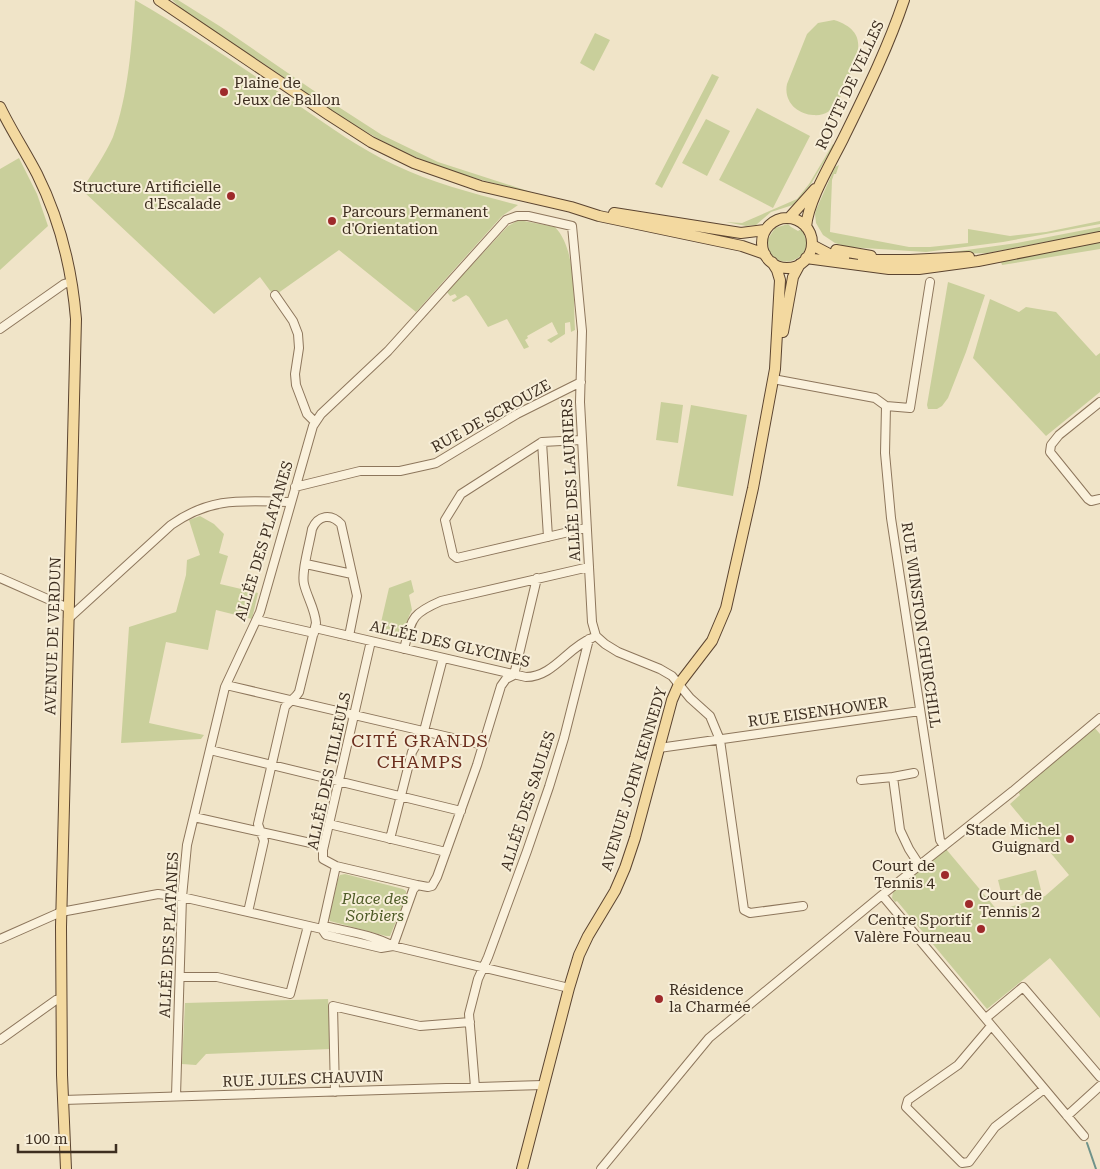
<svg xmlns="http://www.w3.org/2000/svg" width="1100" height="1169" viewBox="0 0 1100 1169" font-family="'Roboto Serif',serif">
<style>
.green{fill:#c9cf9b}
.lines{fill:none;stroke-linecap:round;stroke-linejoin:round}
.stream{stroke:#6f938a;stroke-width:2}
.minor-casing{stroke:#8d765c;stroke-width:10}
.major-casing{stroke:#5b4430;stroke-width:12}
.minor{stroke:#faf1dc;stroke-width:8}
.major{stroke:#f3d9a0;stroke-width:10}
.poi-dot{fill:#9e2a2b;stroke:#f7eed8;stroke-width:2}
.labels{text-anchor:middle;stroke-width:4;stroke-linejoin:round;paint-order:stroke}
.poi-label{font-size:15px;fill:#3d2e20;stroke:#f7eed8;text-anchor:start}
.street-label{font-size:15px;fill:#3d2e20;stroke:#f7eed8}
.park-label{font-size:15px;font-style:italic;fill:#4d5a26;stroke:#f7eed8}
.quarter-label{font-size:18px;letter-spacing:1px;fill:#6b2e1e;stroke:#f7eed8}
</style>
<rect width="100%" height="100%" fill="#f0e4c8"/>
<path class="green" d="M135,0C191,32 244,69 298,105C329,126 360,149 395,165C434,184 476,194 518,205L502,216L416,312L339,250L274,296L260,277L214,314L82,190C92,173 105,155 113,137C128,97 132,43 135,0Z
M172,0H178L221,27L320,95L382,135L438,162L534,193C492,183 451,173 411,155C366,135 325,106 285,78C252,56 219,34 186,13Z
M834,20C869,31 859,54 848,79C841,96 835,117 813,115C807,115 800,112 795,108C788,102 785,93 787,84L807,34L818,23Z
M595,33L610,40L594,71L580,63Z
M712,74L719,77L662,188L655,184Z
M757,108L810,136L773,208L719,180Z
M706,119L730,131L707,176L682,163Z
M833,144L834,145L811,184L793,205L771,212L756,225L746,226L726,222L742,223L797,199L809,184Z
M19,158L37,194L48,226L0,270V169Z
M839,165L836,174H834L832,180L830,232L909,247H930L968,243V229L1010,236L1046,232L1100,221V224L1003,242L926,252L848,247L835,243L823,235L816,223L815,214L816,210L835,167Z
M519,220L555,227C577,250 573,299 575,330L571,332L570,322L565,323V334L551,343L547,340L558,334L552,322L527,336L528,338L525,340L529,347L524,349L507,319L488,327L469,297L466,295L454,302L452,301V300L457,297L455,294L450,296L447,292L508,226Z
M788,224L791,227L798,231L801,229C824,261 765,278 768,239L775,228Z
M1100,227V232L987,253L931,255L1017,243Z
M1100,241V249L1002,265L1001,262L1009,258Z
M948,282L985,295L966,352L948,398L942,406L937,409H928L927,405Z
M990,299L1019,312L1026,307L1056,312L1096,356L1100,353V392L1046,436L973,358Z
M661,402L683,405L678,443L656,440Z
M691,405L747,415L733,496L677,486Z
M200,516L214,524L224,534L219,553L228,556L220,584L258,593L252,619L216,610L208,650L166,642L149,723L204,735L201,739L121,743L129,627L176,612L186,575L187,560L200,555L189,520Z
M411,580L414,592L409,595L412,610C407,618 406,630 400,636L379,631L389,588Z
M1094,727L1100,734V1018L1050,958L987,1009L897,901L895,902L892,898L893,892L946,849L998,911L1045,896L1069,875L1010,804L1020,795L1017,790Z
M1036,870L1041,890L1003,900L998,880Z
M345,874L403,889L406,891V897L390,936H386L330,921L329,918L338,879L340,875Z
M328,999L331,1049L206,1054L196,1065L182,1064L185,1003Z"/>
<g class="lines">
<path class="stream" d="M1087,1143L1096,1169"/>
<g class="minor-casing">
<path id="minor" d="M275,295L293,321L298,334L299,348L295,374L296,385L307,414L315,422
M0,329L64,284L71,282
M773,379L875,398L886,406L910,408L930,282
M1100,402L1059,435L1051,445L1050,452L1088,499L1091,501L1100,499
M886,406L885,453L891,518L940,840L944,846
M581,440L542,442L461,494L445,520L453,555L457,558L586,528
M542,442L548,537
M295,487L360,471H400L436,463L517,414L581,382
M306,564L352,574
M0,578L68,608
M68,619L171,525C212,496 243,501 291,502
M257,620L314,633
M315,628L526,677C553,677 568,647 592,638
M404,649C412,618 411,614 441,601L589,567
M226,685L483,745
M659,748L920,711
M210,750L461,811
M893,777L914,773
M861,780L893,777L900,830L909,849L920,866
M194,817L324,846
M329,824L446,852
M390,839L412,752L424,731L443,658
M336,866L417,885
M882,895L1084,1136
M248,912L264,841L258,824L285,707C289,701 295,699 299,692L316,623C315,609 307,597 304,584C301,572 310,542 312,529C318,515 331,513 341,524L357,596L349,636
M322,929L336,866L323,859V850L371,641
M322,929L326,935L381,948L393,946
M0,939L61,912L158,894L182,897L322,929L328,927C350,932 373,935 393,946L569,988
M393,946L413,890L417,885L428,887L432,886L437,877L477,765L501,686L506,679L514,675L537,578
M180,977H217L290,994L308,926
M986,1018L1023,987L1100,1077
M991,1026L958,1065L908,1100L906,1107L962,1163L969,1162L995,1127L1044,1089
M0,1040L56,1000L61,999
M475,1087L469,1014L478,979L488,957L527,851L549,787L564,738L589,639
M335,1092L333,1006L420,1026L470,1022
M176,1096L182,897L187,845L225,687L260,612L313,426L321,414L388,351L506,220L517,216H528L572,226L582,331L580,402L592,622L596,636L605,644L618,652L660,669L672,676L690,698L710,716L720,740L744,910L750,913L803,906
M63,1100L543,1085
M1067,1116L1100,1086
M601,1169L709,1038L882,895L1013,791L1100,718"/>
</g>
<g class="major-casing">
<path id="major" d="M159,0L329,115L371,142L414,163L480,186L571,207L599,216L742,246L765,254
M0,107C11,130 25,151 37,174C59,218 72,270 76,319L61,927L62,1075L66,1169
M614,213L741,233L765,230
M789,218L815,189
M762 243a25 25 0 1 1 50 0a25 25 0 1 1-50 0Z
M806,227C808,201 831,163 843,139C865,94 888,48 904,0
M812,245L831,255L844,258
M836,250L871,256
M806,258L889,269H919L978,261L1100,237
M863,260H910L969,257
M783,332L793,277L800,264
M522,1169L569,988L579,955L588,936L615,891L625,868L635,838L672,700L679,684L712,641L726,608L753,488L775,369L780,280L777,270L772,262"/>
</g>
<use href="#minor" class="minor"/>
<use href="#major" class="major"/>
</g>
<g class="poi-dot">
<circle cx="224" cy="92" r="5"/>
<circle cx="231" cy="196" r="5"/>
<circle cx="332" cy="221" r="5"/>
<circle cx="1070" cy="839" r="5"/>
<circle cx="945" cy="875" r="5"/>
<circle cx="969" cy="904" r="5"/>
<circle cx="981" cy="929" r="5"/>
<circle cx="659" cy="999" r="5"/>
</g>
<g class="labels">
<g class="poi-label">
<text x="234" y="88">Plaine de<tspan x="234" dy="17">Jeux de Ballon</tspan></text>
<text x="221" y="192" text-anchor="end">Structure Artificielle<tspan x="221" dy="17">d'Escalade</tspan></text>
<text x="342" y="217">Parcours Permanent<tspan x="342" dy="17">d'Orientation</tspan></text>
<text x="1060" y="835" text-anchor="end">Stade Michel<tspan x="1060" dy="17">Guignard</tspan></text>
<text x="935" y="871" text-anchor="end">Court de<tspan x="935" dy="17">Tennis 4</tspan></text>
<text x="979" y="900">Court de<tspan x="979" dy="17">Tennis 2</tspan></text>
<text x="971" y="925" text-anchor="end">Centre Sportif<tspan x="971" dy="17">Valère Fourneau</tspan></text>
<text x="669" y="995">Résidence<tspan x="669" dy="17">la Charmée</tspan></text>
</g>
<g class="street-label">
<text transform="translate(850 85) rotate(-65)" y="5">ROUTE DE VELLES</text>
<text transform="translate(491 416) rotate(-29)" y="5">RUE DE SCROUZE</text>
<text transform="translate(571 480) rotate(-93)" y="5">ALLÉE DES LAURIERS</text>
<text transform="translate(264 541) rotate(-73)" y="5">ALLÉE DES PLATANES</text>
<text transform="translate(921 625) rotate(82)" y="5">RUE WINSTON CHURCHILL</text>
<text transform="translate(53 636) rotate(-88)" y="5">AVENUE DE VERDUN</text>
<text transform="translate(450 644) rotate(13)" y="5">ALLÉE DES GLYCINES</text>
<text transform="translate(818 712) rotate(-8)" y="5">RUE EISENHOWER</text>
<text transform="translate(329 771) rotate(-78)" y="5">ALLÉE DES TILLEULS</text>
<text transform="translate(634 779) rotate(-73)" y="5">AVENUE JOHN KENNEDY</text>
<text transform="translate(528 801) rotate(-72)" y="5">ALLÉE DES SAULES</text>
<text transform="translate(169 935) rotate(-87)" y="5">ALLÉE DES PLATANES</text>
<text transform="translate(303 1079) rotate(-2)" y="5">RUE JULES CHAUVIN</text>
</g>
<g class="park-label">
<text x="375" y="904">Place des<tspan x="375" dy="17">Sorbiers</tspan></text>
</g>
<g class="quarter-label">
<text x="420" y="747">CITÉ GRANDS<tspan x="420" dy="21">CHAMPS</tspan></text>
</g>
</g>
<path d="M18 1144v8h98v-8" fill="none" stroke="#3d2e20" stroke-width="2.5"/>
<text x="25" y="1144" font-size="15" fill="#3d2e20" stroke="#f7eed8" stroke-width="4" paint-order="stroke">100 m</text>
</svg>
